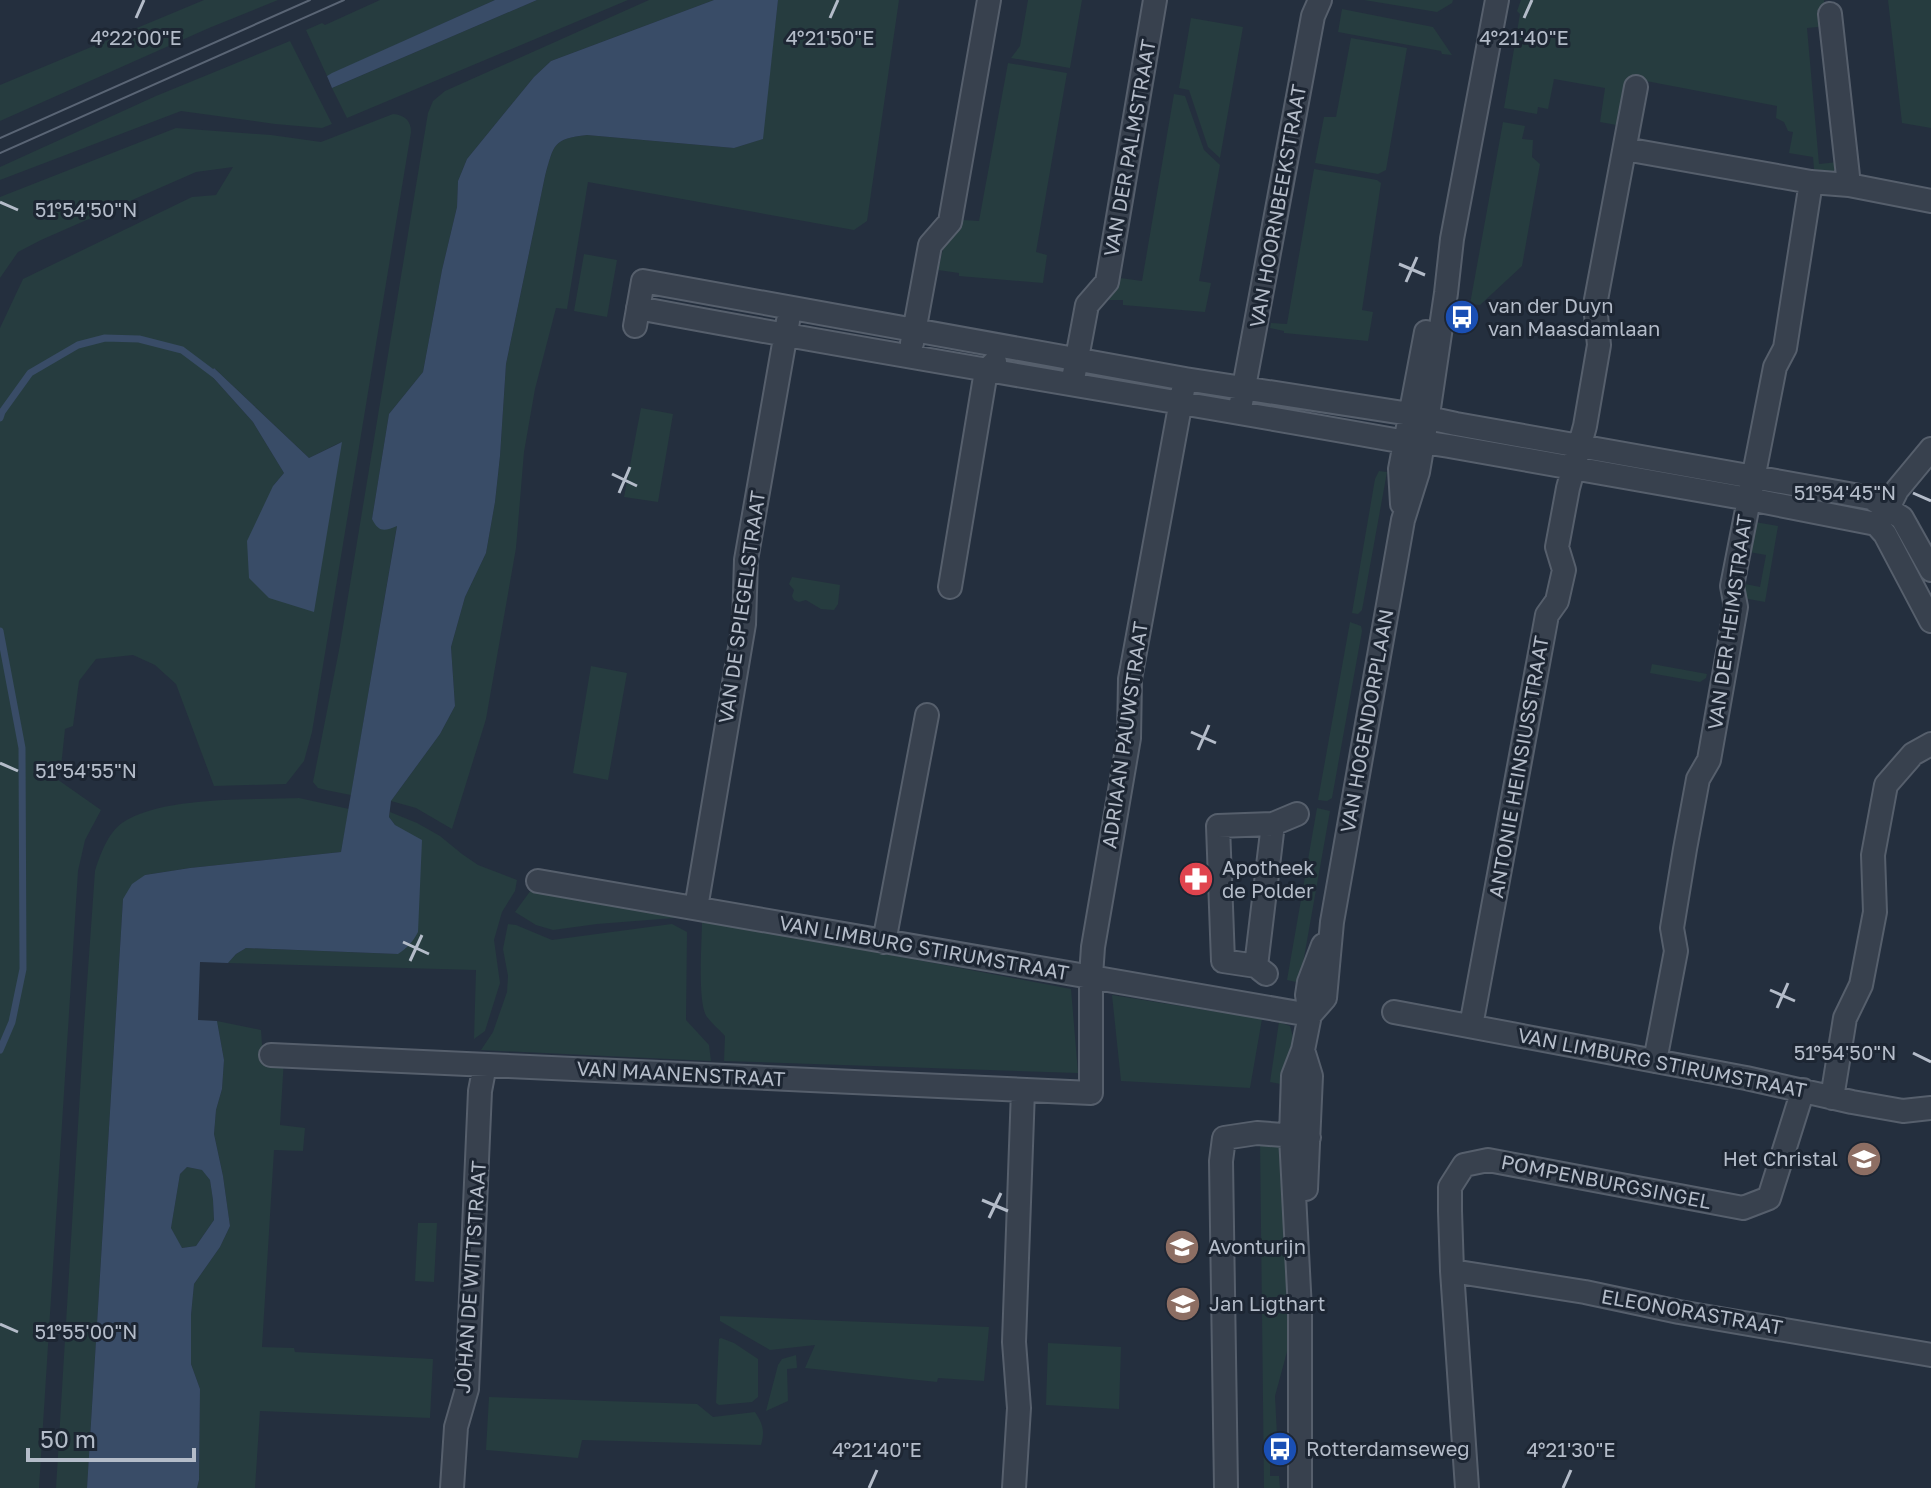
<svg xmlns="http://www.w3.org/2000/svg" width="1931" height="1488" viewBox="0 0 1931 1488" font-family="'Golos Text',sans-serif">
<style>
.green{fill:#263c3f;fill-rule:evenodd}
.water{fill:#394c67;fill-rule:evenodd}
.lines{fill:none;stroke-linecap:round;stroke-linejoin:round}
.stream{stroke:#394c67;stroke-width:7}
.minor-casing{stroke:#565f6c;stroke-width:26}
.minor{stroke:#38414e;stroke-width:22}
.tram{stroke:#5a6575;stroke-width:2}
.ticks{fill:none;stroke:#b4bcc9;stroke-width:3}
.labels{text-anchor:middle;stroke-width:6;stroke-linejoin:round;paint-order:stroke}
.street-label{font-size:20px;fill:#b4bcc9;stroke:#1d2633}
.poi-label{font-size:20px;fill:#b4bcc9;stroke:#1d2633;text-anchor:start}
.ticks-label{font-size:20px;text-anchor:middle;fill:#b4bcc9;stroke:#1d2633;stroke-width:6;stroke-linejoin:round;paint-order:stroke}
</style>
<rect width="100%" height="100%" fill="#242f3e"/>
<path class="green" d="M204,0H278L209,28L0,121V85Z
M380,0H495L327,76L306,30L322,23L325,25Z
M537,0H628L347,118L332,88Z
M649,0H714L551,61L534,77L467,159L458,181L457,207L442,270L423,372L389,414L372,519L397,525L351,795L326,790L318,788L313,782L340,645L428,113L433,101L445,91Z
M778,0H899L867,221L854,230L588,182L567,309L556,308L535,389L524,452L516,548L486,719L452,829L416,808L391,801L440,734L455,706L451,647L465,597L486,553L495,502L500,456L506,364L545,176C554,144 553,139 587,135L734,148L762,139Z
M1028,0H1082L1070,68L1011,58L1020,46Z
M1364,0H1453L1452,3L1437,12Z
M1521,0H1824L1827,26L1807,28L1819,164L1838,162L1839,169L1835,173L1814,169L1813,157L1789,153L1793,132L1788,131L1784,122L1776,118L1777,106L1646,81L1642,83L1622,126L1600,122L1605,88L1554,79L1548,109L1538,107L1537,114L1504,108L1520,14L1517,11Z
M1888,0H1931V128L1902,123Z
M1342,9L1433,27L1452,55L1442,54L1441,51L1338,32Z
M1191,18L1243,27L1220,158L1208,147L1189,90L1179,88Z
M1351,38L1407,48L1386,170L1378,174L1315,163L1324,117H1336Z
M290,41L332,124L322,128L275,124L181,111L0,180V167L156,96Z
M1008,63L1067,73L1036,252L1047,255L1043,283L959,276V273L938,270L943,249L961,227L963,220L979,221Z
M1174,94L1185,96L1204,150L1220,165L1199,281L1211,283L1205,312L1123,305V300H1108L1119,286L1120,278L1142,281Z
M393,114C405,115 411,121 411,132L312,732L304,761L286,784L214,786L176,684L155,665L133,655L96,659L79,681L73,726L65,729L61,767L54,777L101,810L85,840L78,871L39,1488H0V328L23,279L192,197L216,195L233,167L196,172L41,240L18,252L0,278V197L176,128L271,135L321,142ZM214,368L309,458L341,442L273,486L284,473L253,422L210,374Z
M1503,122L1525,126L1522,139L1533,140L1532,157L1540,164L1522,266L1480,305L1470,304Z
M1314,169L1377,180L1381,183L1362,310L1373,312L1368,341L1284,333V331L1270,328L1271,323L1287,324Z
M584,254L617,260L607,317L574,311Z
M641,408L673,414L658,502L624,497Z
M1379,471L1387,472L1362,610L1358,614L1352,613L1375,479Z
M1755,522L1778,526L1765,602L1743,598L1740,583L1760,587L1766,555L1749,552Z
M792,577L840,585L838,604L834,610L821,609L806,600L799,602L794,600L792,596L794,590L789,584Z
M1350,622L1361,626L1362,631L1332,798L1327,801L1318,800Z
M1652,664L1707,674L1706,678L1700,682L1650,673Z
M591,666L627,673L608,780L573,773Z
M299,798L349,809L341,852L190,868L145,875L123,899L87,1488H56L84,1026L95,871C100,855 108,833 122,823C161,796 251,800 299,798Z
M1317,808L1330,811L1300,980L1296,982L1287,980Z
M390,812L417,823L440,836L462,854L478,865L517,880L515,891L502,912L494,940L500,983L485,1031L474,1039L476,970L228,963L236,954L246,948L397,954L406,948L395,825L389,817Z
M531,890L679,913L674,918L597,924L553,930L536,925L515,912Z
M702,921H712L1071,989L1078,1073L724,1061L725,1036C720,1030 712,1024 707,1017C697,1003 702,941 702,921Z
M508,924L516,925L552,940L672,924L687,932L686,1020L709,1045L711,1061L481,1050L493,1032L507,992L508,976L503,949Z
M1112,995L1262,1019L1250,1088L1121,1081Z
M217,1021L261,1030L263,1057L284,1059L280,1125L305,1128L303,1151L274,1150L262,1347L294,1348L295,1352L433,1359L430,1418L260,1411L255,1488H197L199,1480L200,1389L191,1364V1315L194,1284L220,1247L230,1226L223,1176L214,1134L216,1110L222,1089L224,1060Z
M1279,1022L1290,1026L1293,1037L1286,1085L1270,1082Z
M1260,1140L1274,1142L1284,1150L1288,1348L1275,1396L1278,1455L1270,1454V1476H1279L1280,1488H1264Z
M187,1167L203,1170L210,1180L213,1200L214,1220L196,1246L181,1248L171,1228L180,1174Z
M418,1223H437L434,1282L415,1281Z
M720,1316L989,1327L984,1381L938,1378L937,1382L805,1368L815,1345L770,1350L720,1321Z
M721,1338L734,1343L758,1359V1397L752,1402L719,1405L716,1403L719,1339Z
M1048,1343L1121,1347L1119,1409L1046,1405Z
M796,1355L797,1368L787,1369L788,1401L766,1411L778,1365L782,1359Z
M489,1397L697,1404L713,1417L755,1412C763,1424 765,1431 761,1445L582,1440L578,1458L486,1450Z"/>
<path class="water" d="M495,0H537L332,88L327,76L332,73Z
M714,0H778L763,139L734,148L587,135C553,139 554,144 545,176L506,364L500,456L495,502L486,553L465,597L451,647L455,706L440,734L391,801L389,817L395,825L422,840L418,932C413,942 407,948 398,954L246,948L236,954L228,963L200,962L198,1020L217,1021L224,1060L222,1089L216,1110L214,1134L223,1176L230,1226L220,1247L194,1284L191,1315V1364L200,1389L199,1480L197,1488H87L123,899L132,884L145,875L190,868L341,852L397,526C385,531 379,533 372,519L389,414L423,372L442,270L457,207L458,181L467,159L534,77L551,61ZM187,1167L202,1170L210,1180L213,1200L214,1220L196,1246L182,1248L171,1228L180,1174Z
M214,368L309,458L342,442L314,612L269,598L249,578L247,541L273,486L284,473L253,422L210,374Z"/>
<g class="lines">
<path class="stream" d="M0,418L2,412L30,373L78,345L105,338L139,339L182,350L218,377
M0,631L22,748L23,969L12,1022L0,1050"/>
<g class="minor-casing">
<path id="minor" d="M1830,14L1849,185
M1625,149L1811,182L1849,185L1931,201
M638,308C893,356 1149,396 1405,442H1423L1449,446L1749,499L1876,524L1885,534L1931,621
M635,326L643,281L1185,379L1410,414L1456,424L1871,498L1902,518L1931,570
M912,343L930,245L950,222L989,0
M1074,374L1087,305L1107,282L1155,0
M1241,403L1313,16L1320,0
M1402,504L1400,469L1426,332
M1880,519L1888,508L1897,490L1931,449
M950,587L986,371L995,362
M538,881L1310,1015
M696,908L744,624L746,560L788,321
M884,942L927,715
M1256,966L1223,961L1218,826L1273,824
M1266,974L1256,966L1273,824L1297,814
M1394,1012L1746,1078L1852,1102L1903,1111L1931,1108
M1310,1015L1325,998L1332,922L1403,520L1418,472L1429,408L1446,293L1452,239L1497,0
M1471,1026L1547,615L1557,601L1564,570L1557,547L1568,488L1585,426L1599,345L1595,305L1636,87
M1303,1050L1311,1076L1306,1189
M271,1055L1091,1093V976L1093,947L1129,738L1130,679L1185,379
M1655,1061L1676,951L1672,928L1685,849L1698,779L1709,760L1736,607L1732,586L1775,367L1785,348L1811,182
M1832,1098L1845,1018L1861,985L1875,912L1873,855L1886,785L1913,754L1931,744
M1452,1271L1585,1292L1679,1312L1931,1355
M452,1488L456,1427L467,1389L480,1091L485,1065
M1014,1488L1019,1408L1014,1342L1023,1090
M1226,1488L1221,1161L1224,1138L1257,1133L1309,1137
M1300,1488V1310L1291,1136L1293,1076L1303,1050L1310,1015L1307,995L1309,982L1323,945
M1467,1488L1452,1271L1450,1211V1187L1464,1165L1488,1160L1743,1208L1769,1198L1803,1090"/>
</g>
<use href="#minor" class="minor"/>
<path class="tram" d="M0,138L310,0
M0,153L344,0"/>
</g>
<path class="ticks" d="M136,18L144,0M830,18L838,0M1524,18L1532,0M0,202L18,210M1399,264L1425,275M1406,282L1417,257M612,474L637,486M619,493L630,467M1913,493L1931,501M1191,732L1216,743M1198,750L1209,725M0,763L18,771M403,942L429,954M410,961L422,935M1770,990L1795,1001M1777,1008L1788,983M1913,1053L1931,1062M982,1200L1008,1211M989,1218L1001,1193M0,1324L18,1332M869,1488L877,1470M1563,1488L1571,1470"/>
<defs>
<g id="bus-disc" transform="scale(1.8)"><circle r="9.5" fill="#1a4fb4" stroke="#1d2633"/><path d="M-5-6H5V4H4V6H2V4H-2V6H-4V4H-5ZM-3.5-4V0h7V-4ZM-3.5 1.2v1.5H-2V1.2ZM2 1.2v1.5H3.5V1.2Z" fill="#fff"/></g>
<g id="pharmacy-disc" transform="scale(1.8)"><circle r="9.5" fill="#e0444e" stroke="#1d2633"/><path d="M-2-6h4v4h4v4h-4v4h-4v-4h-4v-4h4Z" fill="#fff"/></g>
<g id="school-disc" transform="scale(1.8)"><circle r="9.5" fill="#8d6e63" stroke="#1d2633"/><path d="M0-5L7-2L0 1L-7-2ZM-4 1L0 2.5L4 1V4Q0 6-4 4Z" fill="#fff"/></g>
</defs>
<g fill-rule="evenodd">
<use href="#bus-disc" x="1462" y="317"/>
<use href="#pharmacy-disc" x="1196" y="879"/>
<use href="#school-disc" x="1864" y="1159"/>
<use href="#school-disc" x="1182" y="1247"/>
<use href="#school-disc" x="1183" y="1304"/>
<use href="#bus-disc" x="1280" y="1449"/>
</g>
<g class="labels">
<g class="street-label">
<text transform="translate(1130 148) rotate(-80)" y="7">VAN DER PALMSTRAAT</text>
<text transform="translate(1278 206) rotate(-80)" y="7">VAN HOORNBEEKSTRAAT</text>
<text transform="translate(742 607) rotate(-82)" y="7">VAN DE SPIEGELSTRAAT</text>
<text transform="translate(1730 622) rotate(-82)" y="7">VAN DER HEIMSTRAAT</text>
<text transform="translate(1367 721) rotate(-80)" y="7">VAN HOGENDORPLAAN</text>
<text transform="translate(1125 735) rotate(-82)" y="7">ADRIAAN PAUWSTRAAT</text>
<text transform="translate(1519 767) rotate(-80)" y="7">ANTONIE HEINSIUSSTRAAT</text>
<text transform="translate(924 948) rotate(10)" y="7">VAN LIMBURG STIRUMSTRAAT</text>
<text transform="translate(1662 1063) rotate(11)" y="7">VAN LIMBURG STIRUMSTRAAT</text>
<text transform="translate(681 1074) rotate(3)" y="7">VAN MAANENSTRAAT</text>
<text transform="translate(1606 1182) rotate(11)" y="7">POMPENBURGSINGEL</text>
<text transform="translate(471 1277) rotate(-86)" y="7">JOHAN DE WITTSTRAAT</text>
<text transform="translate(1692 1312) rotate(10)" y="7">ELEONORASTRAAT</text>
</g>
<g class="poi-label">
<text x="1488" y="313">van der Duyn<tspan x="1488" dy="23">van Maasdamlaan</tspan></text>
<text x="1222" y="875">Apotheek<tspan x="1222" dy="23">de Polder</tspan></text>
<text x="1838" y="1166" text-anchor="end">Het Christal</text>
<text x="1208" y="1254">Avonturijn</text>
<text x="1209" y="1311">Jan Ligthart</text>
<text x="1306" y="1456">Rotterdamseweg</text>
</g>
</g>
<g class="ticks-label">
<text x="830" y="45">4°21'50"E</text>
<text x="1524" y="45">4°21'40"E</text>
<text x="136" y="45">4°22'00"E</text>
<text x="86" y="217">51°54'50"N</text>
<text x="1845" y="500">51°54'45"N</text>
<text x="86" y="778">51°54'55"N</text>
<text x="1845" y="1060">51°54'50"N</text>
<text x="86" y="1339">51°55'00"N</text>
<text x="877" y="1457">4°21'40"E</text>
<text x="1571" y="1457">4°21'30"E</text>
</g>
<path d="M28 1448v12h166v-12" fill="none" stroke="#b4bcc9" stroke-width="4"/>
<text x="40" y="1448" font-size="24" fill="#b4bcc9" stroke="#1d2633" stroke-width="6" paint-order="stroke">50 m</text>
</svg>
